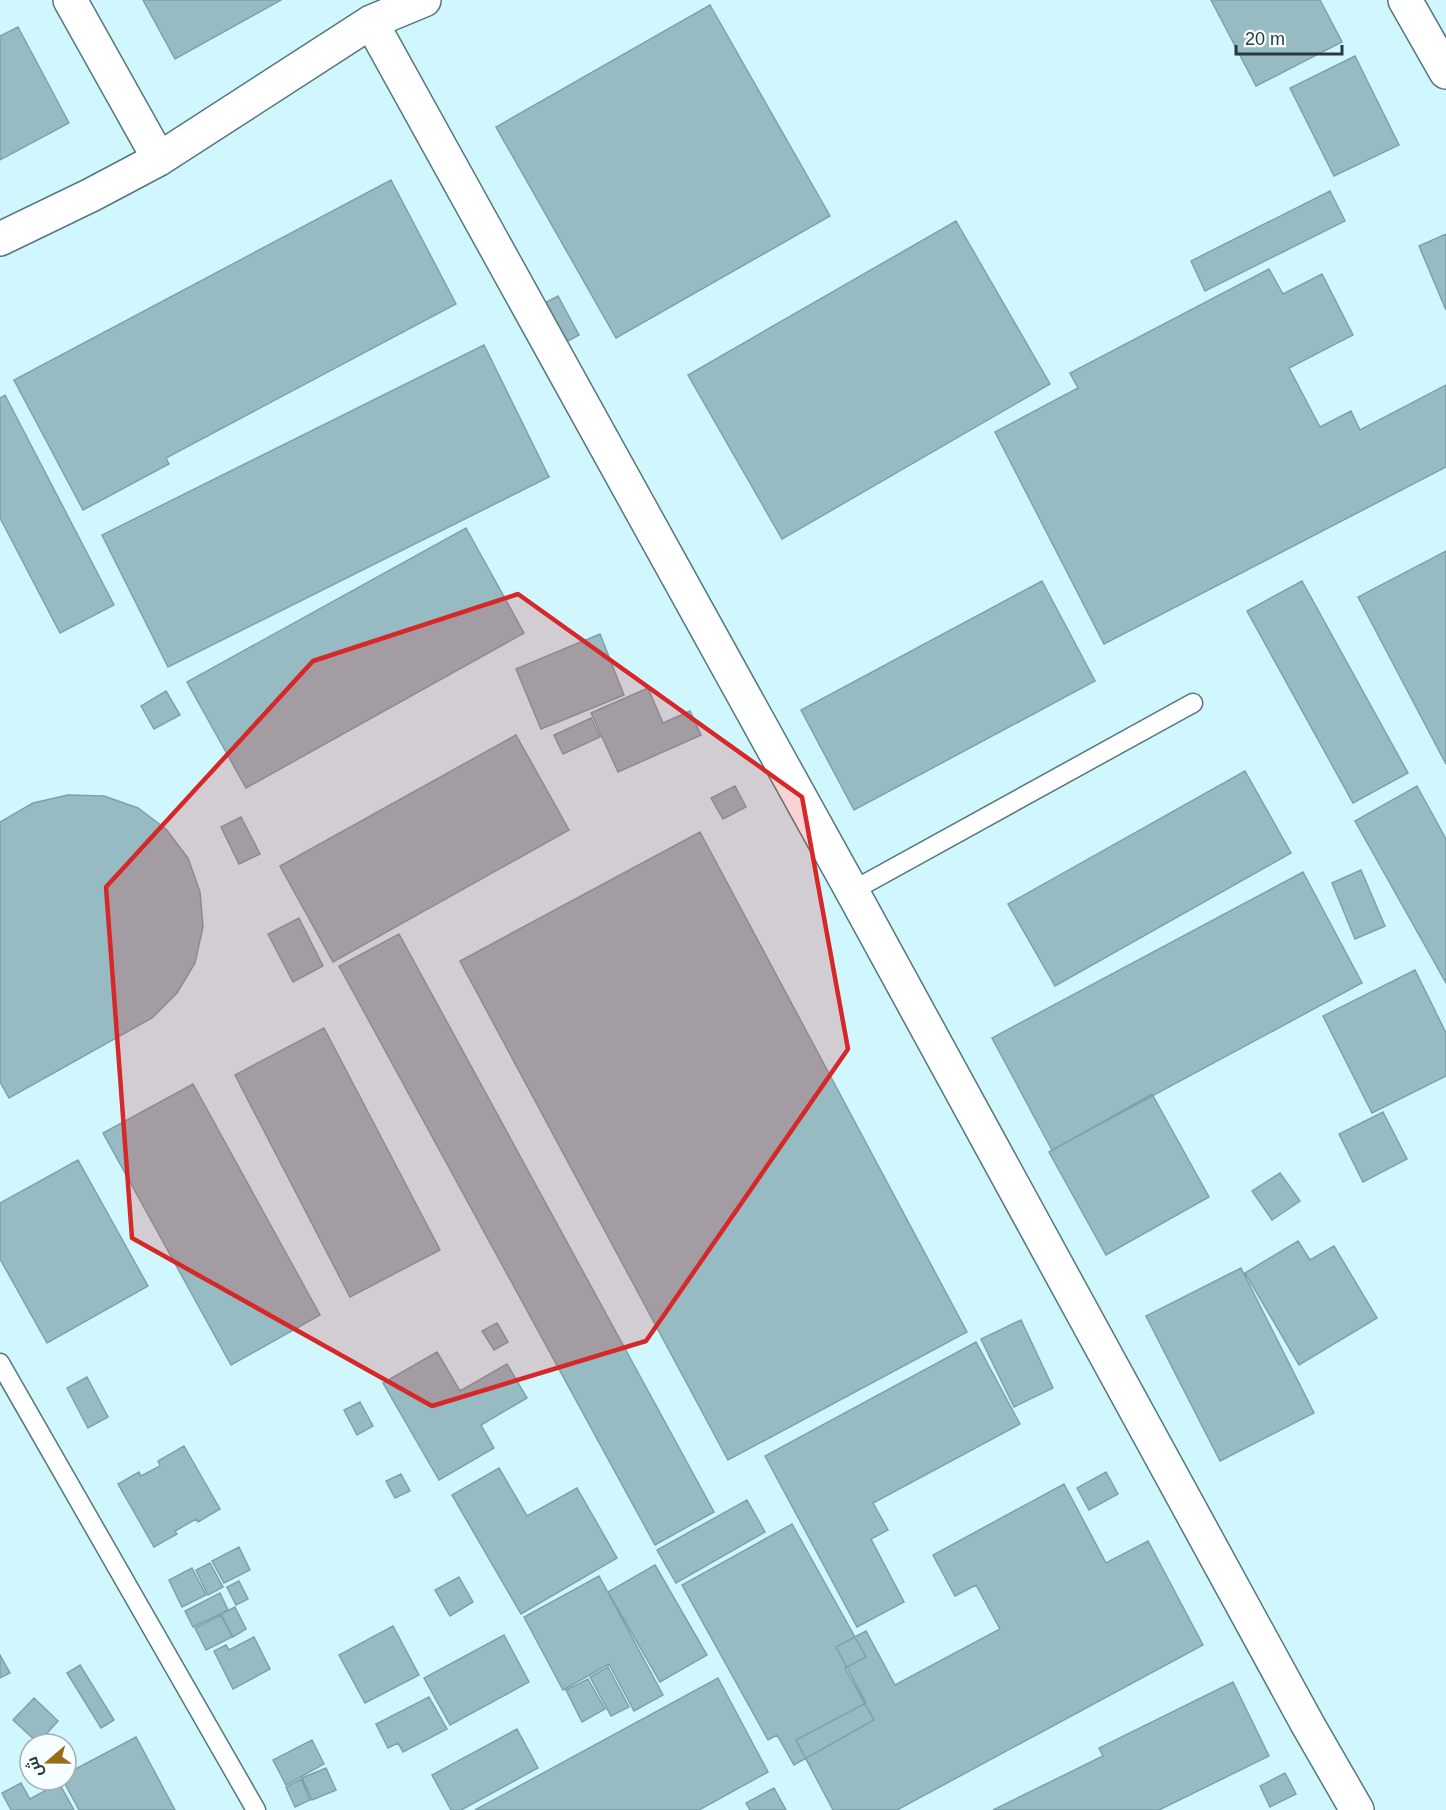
<svg xmlns="http://www.w3.org/2000/svg" width="1446" height="1810" viewBox="0 0 1446 1810" font-family="Helvetica,Cairo,sans-serif">
<style>
.building{fill:#97bbc2;stroke:#7ea2a9;stroke-width:1.5}
.lines{fill:none;stroke-linecap:round;stroke-linejoin:round}
.service-casing{stroke:#54777d;stroke-width:21}
.minor-casing{stroke:#54777d;stroke-width:36}
.service{stroke:#fff;stroke-width:18}
.minor{stroke:#fff;stroke-width:33}
.marked{fill:#d62828;fill-opacity:0.2;stroke:#d62828;stroke-width:4.5;stroke-linejoin:round}
</style>
<rect width="100%" height="100%" fill="#d1f7fe"/>
<path class="building" d="M143,0H281L175,59Z
M1211,0H1320L1342,42L1256,86Z
M710,5L830,216L616,338L496,127Z
M18,27L69,123L0,160V36Z
M1355,56L1399,145L1334,176L1290,88Z
M391,180L456,304L166,458L169,464L83,510L14,380Z
M1330,191L1345,221L1205,291L1191,261Z
M956,221L1050,384L782,539L688,375Z
M1446,234V310L1419,246Z
M1269,269L1283,294L1322,274L1353,335L1289,368L1320,427L1351,411L1360,430L1446,385V467L1104,644L995,432L1078,388L1070,373Z
M558,296L579,335L561,345L539,306Z
M484,345L549,477L168,667L102,535Z
M5,395L114,605L60,633L0,518V398Z
M466,528L524,633L246,788L187,682Z
M1446,551V764L1358,597Z
M1042,581L1095,681L854,810L801,710Z
M1302,581L1408,773L1353,803L1247,611Z
M600,634L624,695L541,729L516,669Z
M648,688L663,723L690,711L701,735L618,772L591,713Z
M166,691L180,715L154,729L141,706Z
M591,718L600,737L563,754L554,735Z
M516,735L569,830L333,962L280,866Z
M1245,771L1291,853L1055,986L1008,904Z
M735,786L746,807L723,819L711,798Z
M1417,786L1446,839V983L1355,821Z
M68,795L104,796L138,808L166,829L188,858L200,892L203,927L195,963L177,993L152,1018L9,1098L0,1082V822L33,803Z
M241,817L260,854L239,864L221,827Z
M700,832L967,1332L728,1460L460,961Z
M1361,870L1385,926L1355,939L1332,883Z
M1303,872L1362,983L1052,1150L992,1038Z
M299,918L323,966L293,982L268,934Z
M399,934L714,1512L655,1545L339,966Z
M1415,970L1446,1033V1076L1372,1113L1323,1016Z
M324,1028L440,1250L350,1297L235,1075Z
M193,1084L320,1315L231,1365L103,1133Z
M1152,1094L1209,1197L1106,1255L1049,1152Z
M1383,1112L1407,1159L1363,1182L1339,1134Z
M78,1160L148,1286L47,1343L0,1259V1203Z
M1280,1173L1300,1201L1272,1220L1252,1191Z
M1298,1241L1310,1260L1334,1246L1377,1318L1299,1365L1245,1273Z
M1241,1268L1314,1413L1220,1461L1146,1316Z
M1021,1320L1053,1388L1014,1407L981,1339Z
M497,1323L508,1342L494,1350L482,1331Z
M976,1342L1020,1424L873,1503L888,1530L871,1539L904,1602L857,1627L765,1456Z
M437,1352L460,1391L507,1364L527,1398L481,1425L494,1448L439,1480L383,1383Z
M87,1377L108,1417L88,1428L67,1388Z
M360,1402L373,1426L357,1435L344,1410Z
M184,1446L220,1509L198,1522L196,1519L175,1531L177,1534L154,1547L118,1484L139,1472L141,1476L160,1466L158,1461Z
M499,1468L527,1516L577,1488L617,1558L521,1614L452,1495Z
M1106,1472L1118,1494L1089,1510L1077,1488Z
M401,1474L410,1491L395,1498L386,1481Z
M1064,1484L1106,1563L1148,1541L1203,1645L897,1810H833L796,1740L866,1703L836,1647L866,1631L895,1685L1000,1629L976,1585L955,1596L933,1555Z
M747,1500L765,1532L676,1583L657,1550Z
M792,1524L866,1657L845,1668L874,1720L794,1765L777,1735L768,1740L682,1585Z
M239,1547L250,1570L224,1583L212,1561Z
M210,1563L223,1587L208,1595L196,1570Z
M655,1565L707,1655L660,1682L608,1592Z
M192,1568L206,1595L182,1607L169,1580Z
M599,1576L663,1695L634,1711L609,1664L563,1690L524,1617Z
M459,1577L473,1602L450,1616L435,1590Z
M239,1581L248,1599L236,1605L227,1587Z
M220,1593L228,1610L193,1627L185,1611Z
M235,1607L246,1629L233,1637L221,1614Z
M221,1615L232,1637L206,1650L195,1628Z
M393,1626L419,1675L365,1703L339,1655Z
M504,1635L529,1682L450,1725L424,1678Z
M254,1637L270,1669L233,1689L214,1651L226,1645L229,1650Z
M0,1655L10,1673L0,1678Z
M80,1665L114,1720L101,1728L67,1673Z
M608,1667L629,1707L611,1716L590,1677Z
M718,1678L768,1772L699,1810H475Z
M588,1679L605,1709L582,1722L566,1690Z
M1233,1682L1269,1756L1159,1810H993L1103,1756L1099,1748Z
M429,1697L447,1729L403,1752L398,1743L388,1748L376,1724Z
M34,1698L58,1721L38,1743L13,1720Z
M517,1729L538,1768L461,1810H451L432,1775Z
M136,1737L175,1810H79L63,1780H66V1774Z
M312,1740L324,1764L286,1785L273,1760Z
M326,1768L336,1790L312,1800L302,1778Z
M1285,1773L1296,1794L1270,1807L1260,1786Z
M301,1779L310,1800L295,1807L286,1787Z
M21,1783L30,1799L59,1783L74,1810H11L2,1793Z
M774,1788L786,1810H750L746,1803Z"/>
<g class="lines">
<g class="service-casing">
<path id="service" d="M852,891L1193,703
M0,1363L256,1810"/>
</g>
<g class="minor-casing">
<path id="minor" d="M70,0L159,159
M1405,0L1446,72
M371,22L852,891L1308,1725L1357,1810
M0,239L91,195L159,159L371,22L424,0"/>
</g>
<use href="#service" class="service"/>
<use href="#minor" class="minor"/>
</g>
<path class="marked" d="M518,594L802,797L848,1049L646,1341L432,1406L132,1238L106,887L313,661Z"/>
<g transform="translate(48 1762) rotate(250)"><circle r="28" fill="#f6feff" stroke="#a4afb1" stroke-width="1.5"/>
<path d="M0-4.5L10 22L0 15L-10 22Z" fill="#966e18"/>
<text y="-9" font-size="16" font-weight="bold" text-anchor="middle" fill="#2a393c">ش</text>
</g>
<path d="M1236 45v9h106v-9" fill="none" stroke="#2a393c" stroke-width="3"/>
<text x="1245" y="45" font-size="18" fill="#2a393c" stroke="#f6feff" stroke-width="4.5" paint-order="stroke">20 m</text>
</svg>
